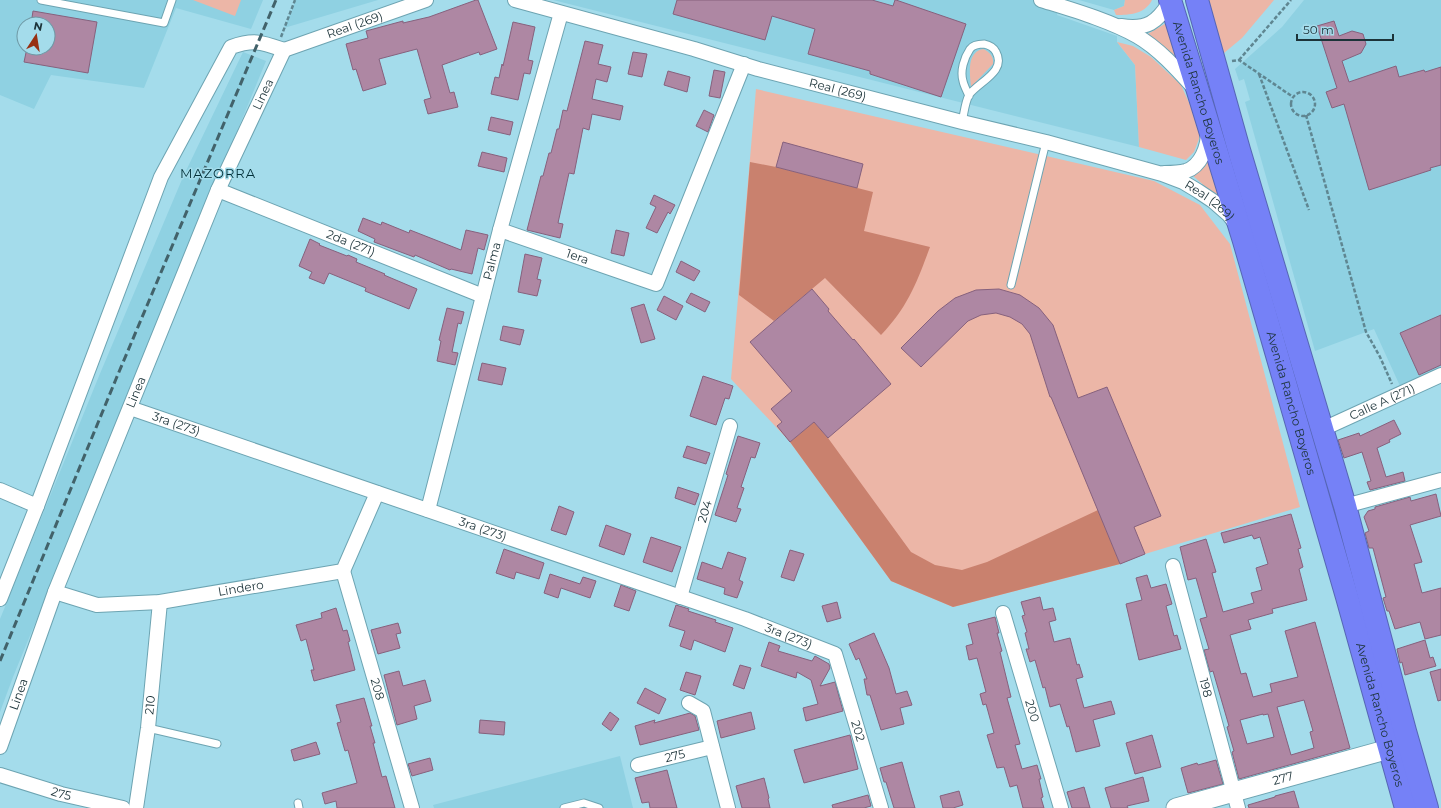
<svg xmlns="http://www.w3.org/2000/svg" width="1441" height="808" viewBox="0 0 1441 808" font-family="Montserrat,sans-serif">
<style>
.built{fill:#8fd1e2;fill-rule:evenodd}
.green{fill:#ecb6a7}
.forest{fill:#c9816e}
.building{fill:#ae87a3;stroke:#86617d;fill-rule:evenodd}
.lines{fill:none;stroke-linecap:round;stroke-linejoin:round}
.lane-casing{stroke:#6da4b2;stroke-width:9}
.street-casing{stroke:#6da4b2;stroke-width:16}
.secondary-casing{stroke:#6da4b2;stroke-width:21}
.highway-casing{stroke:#5666b4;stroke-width:24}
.path{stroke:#5f8691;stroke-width:2.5;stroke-dasharray:4 2;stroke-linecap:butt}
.lane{stroke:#fff;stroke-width:7}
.street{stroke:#fff;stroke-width:14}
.secondary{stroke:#fff;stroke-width:19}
.highway{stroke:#7581f7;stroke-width:22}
.rail{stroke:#42626a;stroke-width:3;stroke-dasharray:8 4;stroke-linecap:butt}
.labels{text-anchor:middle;stroke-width:3;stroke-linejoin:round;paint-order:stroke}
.street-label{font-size:12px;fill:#1c3339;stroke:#a4dceb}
.neighbourhood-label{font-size:13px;letter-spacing:1px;fill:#023039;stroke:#a4dceb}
</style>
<rect width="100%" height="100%" fill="#a4dceb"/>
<path class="built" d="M0,0H263L251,29L176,8L144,88L51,75L34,109L0,95ZM24,24H48V48H24Z
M296,0H378L284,28Z
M553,0H1060L1057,15L1117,36V42L1135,65L1139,147Z
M1079,0H1125L1124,6L1114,10Z
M1304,0H1441V367L1400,386L1374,329L1315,351L1245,102L1250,100L1244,79L1239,81L1235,69L1282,27Z
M243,52L266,61L13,677L0,712V619L99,376L183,177Z
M620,756L633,808H434L433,805Z"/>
<path class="green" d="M193,0H241L235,16Z
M1125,0H1152C1145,14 1130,15 1116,15L1114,10L1124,6Z
M1208,0H1274L1242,38L1224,53Z
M1168,22L1180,65L1146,35Z
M1117,42L1133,46L1151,57L1181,85L1200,127L1199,139L1194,152L1186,160L1139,147L1135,65Z
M983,49C990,52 994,57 993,64L971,87C970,75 966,52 983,49Z
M756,89L1154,181L1200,205L1230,244L1300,507L1145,554L1120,564L953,607L891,581L790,442L731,379Z
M1210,148L1224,203L1192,175Z"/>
<path class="forest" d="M750,162L776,167L873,192L864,231L930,247C917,282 908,307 881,335L825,278L774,321L739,295Z
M814,422L828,438L911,552L935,565L962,570L987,562L1098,510L1120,564L953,607L891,581L790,442Z"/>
<path class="building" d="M476,0H478L497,49L480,55L479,52L442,65L450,93L454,92L458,107L428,114L424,100L431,98L417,49L379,59L386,84L363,91L356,69L353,70L346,44L368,38L366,31L403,21V23L429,17Z
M677,0H872L893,6L895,0H896L966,24L941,97L870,74V71L808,54L815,29L772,16L765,40L673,14Z
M33,11L97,22L88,73L24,62L27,48H48V24H31Z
M1334,21L1339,36L1352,31L1363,34L1366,44L1361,53L1342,61L1349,82L1396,66L1399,77L1424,70L1425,72L1441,67V165L1430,168L1431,170L1369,190L1344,104L1332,108L1326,92L1337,88L1317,26Z
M513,22L535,27L528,60L533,61L530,74L524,73L518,100L491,94L495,77L499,78L502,64L503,66Z
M585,41L603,45L598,64L611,67L607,82L596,79L592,99L623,106L620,120L592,114L589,130L583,128L574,174L569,173L558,223L563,224L560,238L527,230L541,176H543L549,153H551L557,129H559L563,110L567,111Z
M633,52L647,54L642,77L628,74Z
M714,70L725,72L720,98L709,96Z
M668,71L690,77L687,92L664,85Z
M704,110L714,115L708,132L696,126Z
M491,117L513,122L510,135L488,130Z
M783,142L863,164L857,188L776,167Z
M482,152L507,158L504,172L478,166Z
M654,195L675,205L670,214L668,212L657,233L646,228L656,207L650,204Z
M363,218L381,225L382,222L409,233L410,230L461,250L466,230L488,235L484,250L478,248L472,274L451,269L450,270L415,255L414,257L374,242L375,239L358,231Z
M616,230L629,233L624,256L611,253Z
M310,239L320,244L319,245L347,256L348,255L357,259L356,262L385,274L384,275L417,289L409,309L365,291L366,288L329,273L324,284L309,278L312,272L299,266Z
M525,254L542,258L537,279L541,280L537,296L518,292Z
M681,261L700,271L694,281L676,272Z
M812,289L829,309L828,311L853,340L854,339L891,384L828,438L814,422L790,442L777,426L782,422L771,409L792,391L750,342Z
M999,289L1020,295L1039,308L1053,325L1078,398L1107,387L1161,516L1134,527L1145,554L1120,564L1051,397H1050L1030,334L1022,324L1010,317L996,313L981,315L968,321L921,367L901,348L938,311L955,298L976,290Z
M691,293L710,302L705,312L686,302Z
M664,296L683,306L676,320L657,310Z
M644,304L655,339L641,343L631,308Z
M447,308L464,312L461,324L458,323L452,352L458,353L455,365L437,361L441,341L439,340Z
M1441,315V365L1419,375L1400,333Z
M503,326L524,330L520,345L500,340Z
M482,363L506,368L502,385L478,380Z
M703,376L733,386L729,399L725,398L716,425L690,416Z
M1394,420L1401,434L1389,440L1390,442L1377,448L1386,477L1403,472L1405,481L1370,490L1367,482L1371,481L1362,452L1344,458L1338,440L1359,433L1360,436Z
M738,436L760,443L755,458L751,457L741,487L744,488L737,508L741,509L736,522L715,515L728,475L726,474Z
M687,446L710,453L706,464L683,457Z
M678,487L699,494L695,505L675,498Z
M1436,494L1441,516L1410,525L1422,562L1414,564L1422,593L1441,588V635L1425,639L1420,622L1395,629L1389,611H1387L1383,598L1386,597L1373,548H1369L1365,533L1369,531L1364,517L1368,511L1375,509V507L1410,497L1411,501Z
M559,506L574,512L566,535L551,530Z
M1291,514L1301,548L1298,549L1303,567L1299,569L1307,600L1272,609L1273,613L1248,620L1251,629L1230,635L1241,674L1246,673L1253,697L1272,692L1270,684L1298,677L1285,631L1315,622L1350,748L1239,779L1232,752L1234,751L1227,727L1229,726L1213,671L1210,672L1204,650L1209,649L1200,619L1207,617L1196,578L1188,580L1180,547L1206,539L1216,572L1212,573L1223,612L1254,603L1251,593L1262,590L1256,568L1268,564L1260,537L1254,539L1252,535L1224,543L1221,533ZM1304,700L1313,731L1310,732L1314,748L1291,755L1277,707ZM1263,714V715L1268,714L1274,737L1247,744L1240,720Z
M606,525L631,534L624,555L599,546Z
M651,537L681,547L672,572L643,562Z
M504,549L544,563L539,579L516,572L514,579L496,573Z
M790,550L804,554L794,581L781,577Z
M728,552L746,558L739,580L743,582L737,598L724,594L725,588L697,579L702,562L722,569Z
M550,574L580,584L583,577L596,581L590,598L561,588L558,598L544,593Z
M1147,575L1151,588L1166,584L1172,604L1166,606L1174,636L1177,635L1181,649L1139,660L1126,604L1142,600L1136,578Z
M621,585L636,591L629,611L614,606Z
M1040,597L1043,610L1053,608L1056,620L1049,622L1054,642L1070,638L1077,665L1079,664L1083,677L1076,679L1084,708L1111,701L1115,714L1093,720L1100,746L1076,752L1069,726L1067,727L1060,704L1050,707L1045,687L1043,688L1035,660L1030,662L1026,649H1029L1025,633L1027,632L1022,616L1025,615L1021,602Z
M837,602L841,618L827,622L822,606Z
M676,605L689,609L688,611L716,620L715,622L733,628L725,652L694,640L691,650L680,646L685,631L669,626Z
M336,608L343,631L347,630L350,641L348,642L355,670L314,681L311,670H314L306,639L301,641L296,625L322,618L321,613Z
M995,617L999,633H997L1002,651L1000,652L1011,697L1007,698L1020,744L1015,745L1022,769L1037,765L1041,779H1039L1043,797L1041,798L1044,808H1023L1017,785L1010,787L1004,767L997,768L987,735L994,733L986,704L983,705L980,694L986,692L977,658L969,660L966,646L973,644L968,624Z
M398,623L401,633L396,634L400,648L378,654L371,630Z
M874,633L889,668L896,694L907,691L912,705L900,708L904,724L881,730L870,695H867L864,679H867L859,658L856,660L849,644Z
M1425,640L1430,658L1433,657L1436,666L1405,675L1402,662L1400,663L1397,649Z
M769,642L780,646L778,651L812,661L815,656L829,664L830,668L820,686L835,682L843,711L806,721L803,708L818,704L811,680L797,672L796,678L761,666Z
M740,665L751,668L744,689L733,685Z
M1441,669V700L1438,701L1430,672Z
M399,671L403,686L425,680L431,701L414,706L417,719L397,725L384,675Z
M686,672L701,676L695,695L680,690Z
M645,688L666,699L659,714L637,703Z
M364,698L372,726H370L375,743H373L382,777L386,776L395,808H337L336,801L325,804L322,793L357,783L348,750L345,751L337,723L341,722L336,705Z
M610,712L619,719L611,731L602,724Z
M751,712L755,729L721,738L717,721Z
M690,713L695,716L699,730L640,745L635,726L655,720L654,723Z
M480,720L505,722L504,735L479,733Z
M850,735L858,769L804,783L794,750Z
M1152,735L1161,767L1135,774L1126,743Z
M316,742L320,754L294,761L291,750Z
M430,758L433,770L412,776L408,764Z
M1216,760L1223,784L1188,793L1181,768L1197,763L1198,765Z
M902,762L910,791L915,808H894L886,782H884L880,768Z
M667,770L677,808H650L649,802L642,803L635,778Z
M1143,777L1149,801L1127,806L1128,808H1111L1105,788Z
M764,778L769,798L768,799L770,808H742L736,786Z
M1084,787L1090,808H1072L1067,792Z
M959,791L963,805L953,808H943L940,796Z
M1294,791L1299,808H1249L1248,805L1275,797V796Z
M868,795L871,806L864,808H833L832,805Z"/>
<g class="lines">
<g class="lane-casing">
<path id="lane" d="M41,0L164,23L172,0
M962,122C964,114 965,102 969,95C978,82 1007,72 996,52C994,48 989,45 984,44C979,44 973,45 970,49C964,58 960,71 963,81C964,86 967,91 969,96
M1011,285L1046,142
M148,728L217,744
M298,803L299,808
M564,808L584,803L599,808"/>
</g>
<g class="street-casing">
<g id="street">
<path id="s1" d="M515,0L694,49L758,69L962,122L1046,142L1162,174L1183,182L1198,191L1213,201L1229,215L1236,224"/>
<path d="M1041,0C1073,10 1108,20 1137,36C1158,48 1177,69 1194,88"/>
<path d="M1121,26C1147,30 1157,23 1171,0"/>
<path id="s2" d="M284,50L426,0"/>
<path d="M1164,173C1171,173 1179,173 1186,171C1201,166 1208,147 1208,132"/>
<path id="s3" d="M218,190L483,296"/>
<path id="s4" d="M500,230L656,284L744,64"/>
<path id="s5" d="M130,408L745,619L835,654L881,808"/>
<path id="s6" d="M1323,429L1441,375"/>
<path d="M0,490L37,506"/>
<path d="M1345,506L1441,480"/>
<path id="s7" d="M428,510L500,230L561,13"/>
<path id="s8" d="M1173,566L1238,808"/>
<path id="s9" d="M343,571L412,808"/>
<path id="s10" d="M55,592L97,605L160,602L343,571L377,493"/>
<path id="s11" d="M680,597L730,426"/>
<path d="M0,599L37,506L161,177L231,47C254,39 261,42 284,50"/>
<path id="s12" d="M1003,613L1061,808"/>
<path d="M689,703L703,711L728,808"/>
<path id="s13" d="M0,747L55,592L218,190L284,50"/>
<path id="s14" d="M638,765L712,747"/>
<path id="s15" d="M0,775L61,794L123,808"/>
<path id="s16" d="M136,808L148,728L160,602"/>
</g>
</g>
<g class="secondary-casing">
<g id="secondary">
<path id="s17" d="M1176,808L1389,749"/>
</g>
</g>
<g class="highway-casing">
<g id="highway">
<path id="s18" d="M1170,0L1244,241L1347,597L1406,808"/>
<path d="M1197,0L1239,150L1345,506L1405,731L1427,808"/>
</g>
</g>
<path class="path" d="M281,37L295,0
M1239,60L1291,0
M1232,61L1239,60L1293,97
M1259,74L1309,210
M1291 104a12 12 0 1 1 24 0a12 12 0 1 1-24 0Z
M1306,115L1366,332L1380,357L1392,384"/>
<use href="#lane" class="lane"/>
<use href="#street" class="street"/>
<use href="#secondary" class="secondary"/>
<use href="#highway" class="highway"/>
<path class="rail" d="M0,661L116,379L276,0"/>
</g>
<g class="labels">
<g class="street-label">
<text dy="4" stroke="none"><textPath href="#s2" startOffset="75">Real (269)</textPath></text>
<text dy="4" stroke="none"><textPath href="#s1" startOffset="335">Real (269)</textPath></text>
<text dy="4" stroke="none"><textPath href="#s18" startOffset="97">Avenida Rancho Boyeros</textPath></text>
<text dy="4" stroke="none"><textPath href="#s13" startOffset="704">Linea</textPath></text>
<text dy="4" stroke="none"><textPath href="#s1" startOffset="725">Real (269)</textPath></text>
<text dy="4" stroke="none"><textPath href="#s3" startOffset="143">2da (271)</textPath></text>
<text dy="4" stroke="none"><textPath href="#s4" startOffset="82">1era</textPath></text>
<text dy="4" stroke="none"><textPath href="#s7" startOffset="257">Palma</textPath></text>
<text dy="4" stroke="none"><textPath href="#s13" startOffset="380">Linea</textPath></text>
<text dy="4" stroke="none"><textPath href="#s6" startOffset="65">Calle A (271)</textPath></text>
<text dy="4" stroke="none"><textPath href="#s18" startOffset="421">Avenida Rancho Boyeros</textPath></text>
<text dy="4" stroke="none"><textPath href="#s5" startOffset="49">3ra (273)</textPath></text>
<text dy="4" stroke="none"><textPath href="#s11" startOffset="89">204</textPath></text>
<text dy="4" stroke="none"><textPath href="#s5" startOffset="373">3ra (273)</textPath></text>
<text dy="4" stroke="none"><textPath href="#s10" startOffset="189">Lindero</textPath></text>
<text dy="4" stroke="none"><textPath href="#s5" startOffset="697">3ra (273)</textPath></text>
<text dy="4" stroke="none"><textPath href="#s8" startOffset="126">198</textPath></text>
<text dy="4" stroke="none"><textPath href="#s9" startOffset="123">208</textPath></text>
<text dy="4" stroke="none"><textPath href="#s13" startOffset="56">Linea</textPath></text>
<text dy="4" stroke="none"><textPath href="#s16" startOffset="104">210</textPath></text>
<text dy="4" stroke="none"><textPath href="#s12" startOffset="102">200</textPath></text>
<text dy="4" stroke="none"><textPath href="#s18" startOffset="745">Avenida Rancho Boyeros</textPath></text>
<text dy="4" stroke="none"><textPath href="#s5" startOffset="827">202</textPath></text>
<text dy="4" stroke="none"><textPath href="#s14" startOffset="38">275</textPath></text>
<text dy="4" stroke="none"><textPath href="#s17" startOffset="111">277</textPath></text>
<text dy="4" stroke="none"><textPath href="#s15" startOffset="64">275</textPath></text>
</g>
<g class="neighbourhood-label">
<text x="218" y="178">MAZORRA</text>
</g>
</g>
<g transform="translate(36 36) rotate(12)"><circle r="19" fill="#a4dceb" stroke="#6e98a4"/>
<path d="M0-3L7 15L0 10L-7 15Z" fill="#973012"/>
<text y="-6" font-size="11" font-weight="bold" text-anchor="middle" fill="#1c3339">N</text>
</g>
<path d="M1297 34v6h96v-6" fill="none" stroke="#1c3339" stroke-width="2"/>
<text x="1303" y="34" font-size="12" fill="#1c3339" stroke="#a4dceb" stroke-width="3" paint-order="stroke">50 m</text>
</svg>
